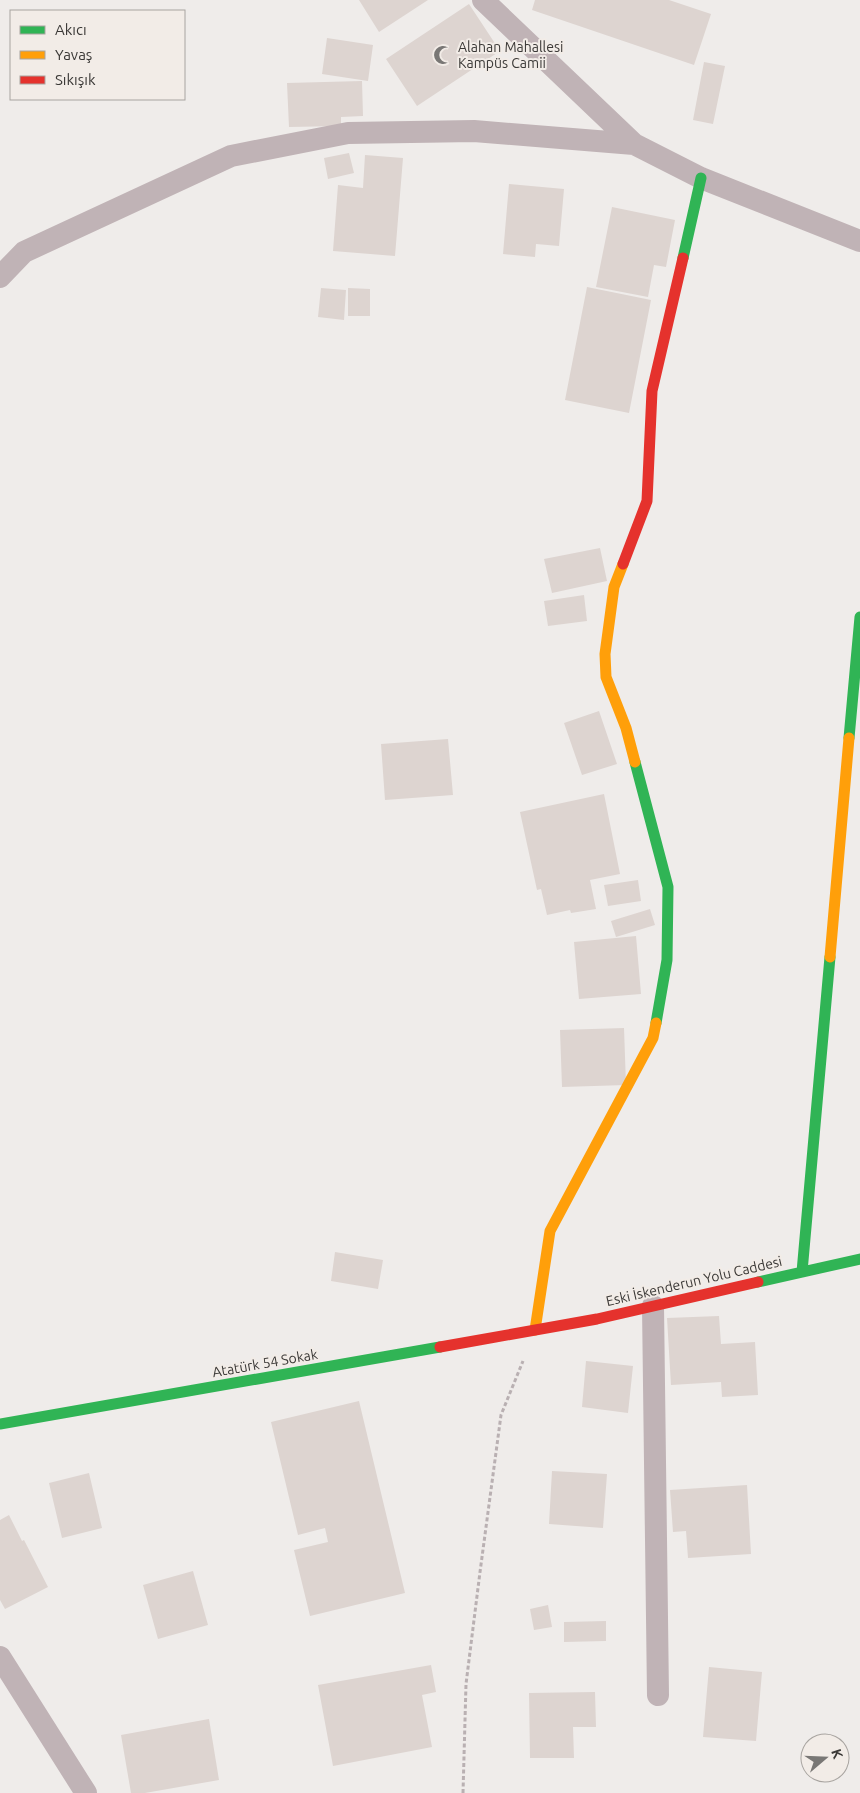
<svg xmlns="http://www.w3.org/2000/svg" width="860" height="1793" viewBox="0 0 860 1793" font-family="Ubuntu,sans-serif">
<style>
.building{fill:#ddd4d0}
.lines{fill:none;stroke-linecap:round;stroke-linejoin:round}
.path{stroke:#b9b0b2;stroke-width:3;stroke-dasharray:4 2.5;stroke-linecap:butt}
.street{stroke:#c0b3b6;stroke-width:22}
.fast{stroke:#30b455;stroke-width:11}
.slow{stroke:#ff9f0a;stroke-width:11}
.jam{stroke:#e5322d;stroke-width:11}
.labels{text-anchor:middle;stroke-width:4;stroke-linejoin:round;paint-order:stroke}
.poi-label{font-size:14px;fill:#3a3836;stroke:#f2ece7;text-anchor:start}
.street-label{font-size:14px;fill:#3a3836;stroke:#f2ece7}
</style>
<rect width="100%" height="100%" fill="#efecea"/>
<path class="building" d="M359,0H428L379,32Z
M535,0H669L711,14L694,65L532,10Z
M469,4L500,51L417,106L386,59Z
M327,38L373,45L368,81L322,74Z
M704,62L725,66L713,124L693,120Z
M362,81L363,116L341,117V126L289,127L287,83Z
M349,153L354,173L328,179L324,158Z
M365,155L403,158L395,256L333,251L338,185L363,188Z
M509,184L564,189L559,246L536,244L535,257L503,254Z
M612,207L675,220L666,267L654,265L648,297L596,287Z
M587,287L651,300L629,413L565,400Z
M321,288L346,290L344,320L318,317Z
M348,288L370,289V316H348Z
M600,548L607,581L552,593L544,559Z
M584,595L587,621L548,626L544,601Z
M599,711L617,764L582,775L564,723Z
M448,739L453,795L385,800L381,744Z
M604,794L620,874L590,880L596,909L571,913L570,910L547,915L541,889L537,890L520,812Z
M638,880L641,901L608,906L604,885Z
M650,909L655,925L616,937L611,921Z
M636,936L641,994L579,999L574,942Z
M624,1028L626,1085L562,1087L560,1030Z
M335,1252L383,1260L378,1289L331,1281Z
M719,1316L721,1344L755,1342L758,1395L722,1397L721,1382L671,1385L667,1318Z
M586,1361L633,1366L628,1413L582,1407Z
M359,1401L405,1593L310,1616L294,1550L328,1542L325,1528L298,1535L271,1422Z
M552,1471L607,1474L603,1528L549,1524Z
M89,1473L102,1528L62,1538L49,1483Z
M747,1485L751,1554L688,1558L686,1531L673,1532L670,1490Z
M9,1515L22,1541L24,1540L48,1587L5,1609L0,1600V1520Z
M193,1571L208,1625L158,1639L143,1585Z
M548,1605L552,1627L534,1630L530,1609Z
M606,1621V1641L564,1642V1622Z
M431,1665L436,1692L422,1695L432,1747L333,1766L318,1685Z
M709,1667L762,1672L756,1741L703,1737Z
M595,1692L596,1727H573L574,1758H530L529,1693Z
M209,1719L219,1780L145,1793H131L121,1735Z"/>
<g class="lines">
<path class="path" d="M463,1793L466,1684L480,1572L501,1415L523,1361"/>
<path class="street" d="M483,0L634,144
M0,277L24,252L231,156L348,133L474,131L634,144L701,178L860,241
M653,1306L658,1695
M0,1657L86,1793"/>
<path class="fast" d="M683,258L701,178
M849,738L860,617
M635,762L668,887L667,960L656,1023
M802,1272L830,957
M758,1282L860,1259
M0,1424L440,1347"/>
<path class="slow" d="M623,564L614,587L605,654L606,677L626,728L635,762
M830,957L849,738
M535,1330L550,1231L653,1038L656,1023"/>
<path class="jam" d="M623,564L647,501L652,391L683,258
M440,1347L597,1319L758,1282"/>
</g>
<defs>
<g id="mosque-bare" transform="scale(1.5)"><path d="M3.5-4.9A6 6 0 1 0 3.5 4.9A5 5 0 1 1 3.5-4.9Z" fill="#797775" stroke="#f2ece7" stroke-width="2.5" paint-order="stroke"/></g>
</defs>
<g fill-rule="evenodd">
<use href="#mosque-bare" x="443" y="55"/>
</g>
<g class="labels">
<g class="poi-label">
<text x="458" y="52">Alahan Mahallesi<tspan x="458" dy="16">Kampüs Camii</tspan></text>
</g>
<g class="street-label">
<text transform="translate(694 1281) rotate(-13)" y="5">Eski İskenderun Yolu Caddesi</text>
<text transform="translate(265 1363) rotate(-10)" y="5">Atatürk 54 Sokak</text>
</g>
</g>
<rect x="10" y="10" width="175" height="90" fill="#f2ece7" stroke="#a8a4a0"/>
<rect x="20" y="26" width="25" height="8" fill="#30b455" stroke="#a8a4a0"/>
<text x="55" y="35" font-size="15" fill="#3a3836">Akıcı</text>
<rect x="20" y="51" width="25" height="8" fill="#ff9f0a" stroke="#a8a4a0"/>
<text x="55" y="60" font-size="15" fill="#3a3836">Yavaş</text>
<rect x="20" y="76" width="25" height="8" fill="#e5322d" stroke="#a8a4a0"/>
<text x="55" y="85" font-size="15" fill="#3a3836">Sıkışık</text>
<g transform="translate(825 1758) rotate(71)"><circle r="24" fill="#f2ece7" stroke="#a8a4a0"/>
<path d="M0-4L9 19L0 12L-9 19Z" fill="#797775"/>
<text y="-8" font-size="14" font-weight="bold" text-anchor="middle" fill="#3a3836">K</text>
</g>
</svg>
